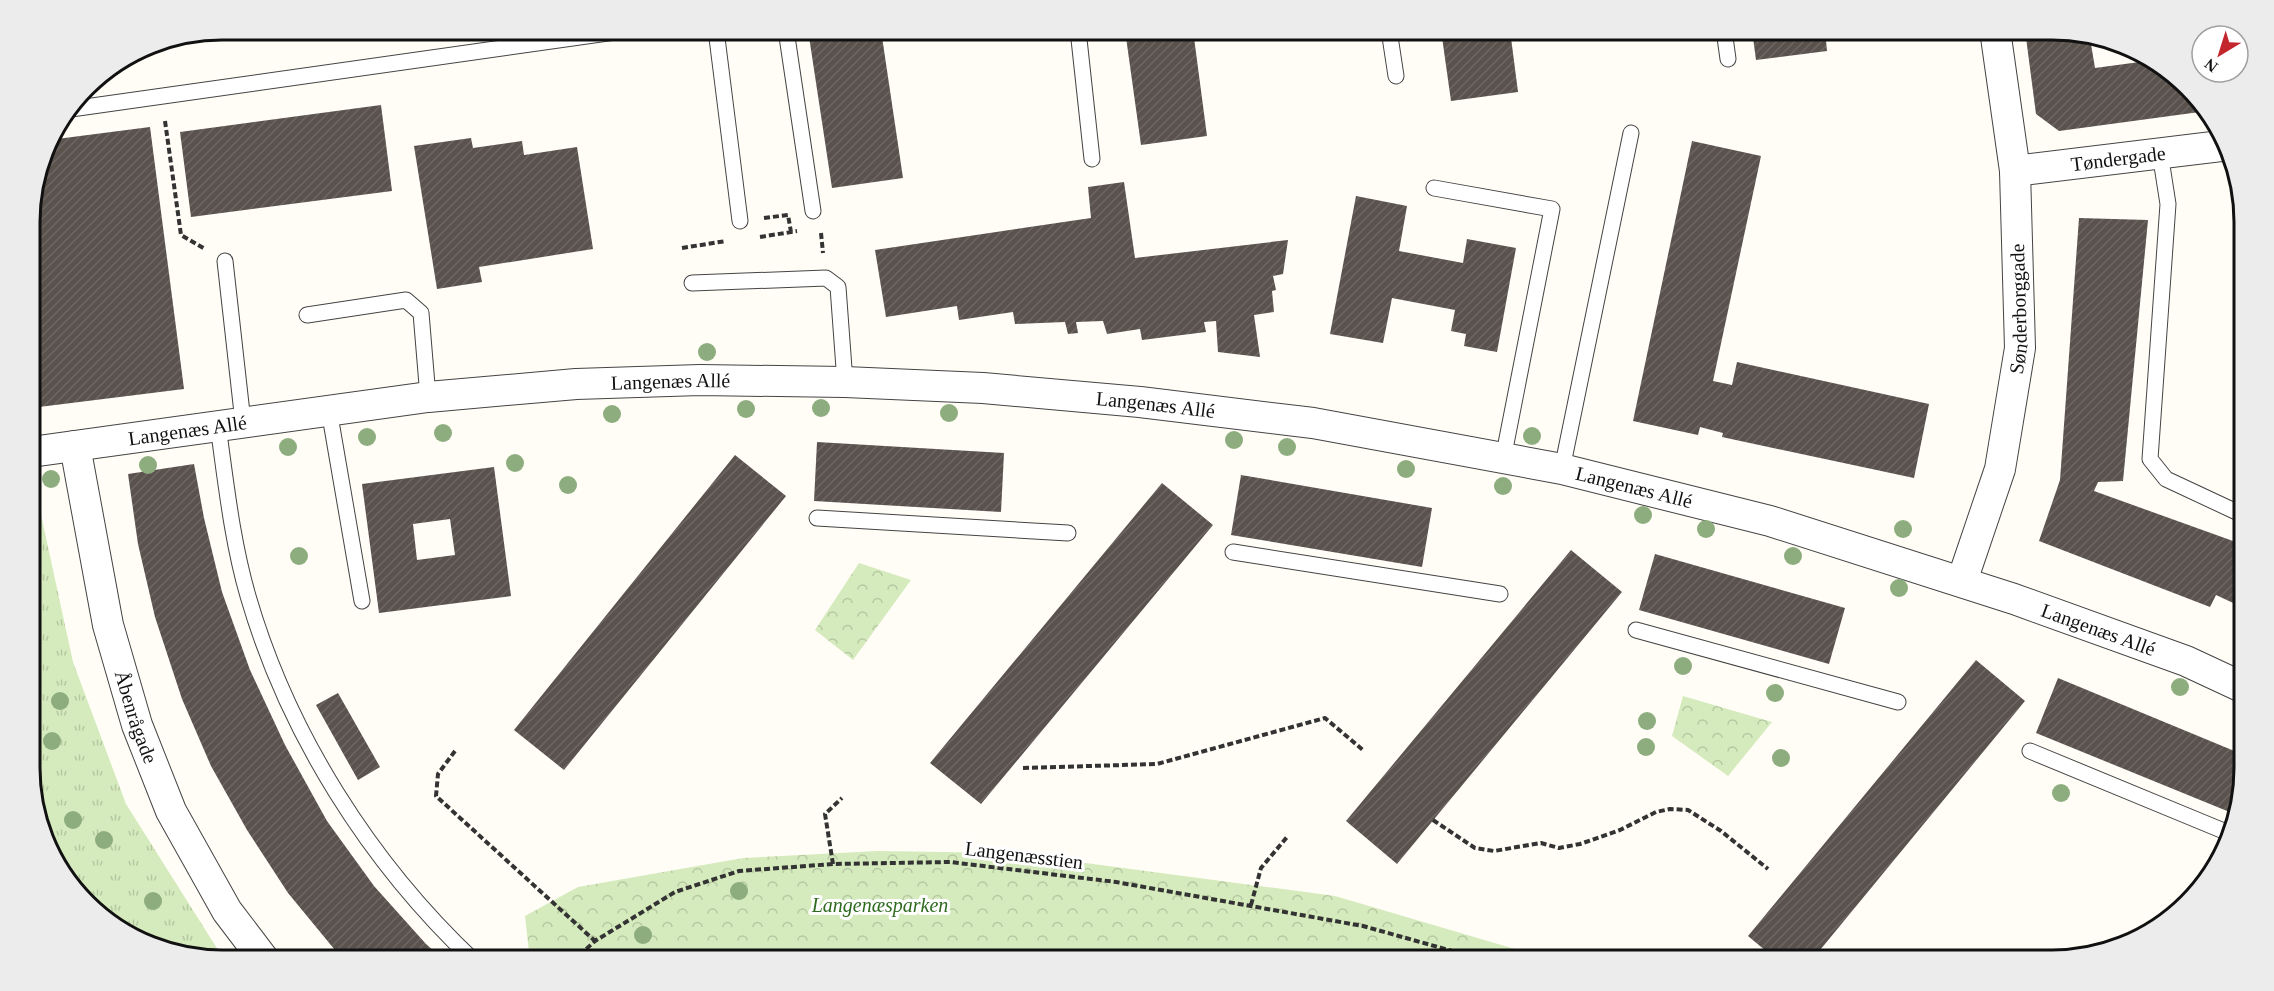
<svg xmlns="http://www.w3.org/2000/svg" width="2274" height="991" viewBox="0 0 2274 991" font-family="'Times New Roman',serif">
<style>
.grass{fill:url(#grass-tufts)}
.park{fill:url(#park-crowns)}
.building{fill:url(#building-hatch);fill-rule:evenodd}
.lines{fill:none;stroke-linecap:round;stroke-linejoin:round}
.lane-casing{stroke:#444;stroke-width:17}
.street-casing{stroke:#444;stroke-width:32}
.path{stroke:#333;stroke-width:4;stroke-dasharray:6 3;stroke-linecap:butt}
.lane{stroke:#fff;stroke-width:15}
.street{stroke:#fff;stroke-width:30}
.tree{fill:#8dad7f}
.labels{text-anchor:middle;stroke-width:6;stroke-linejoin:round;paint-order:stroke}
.street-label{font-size:20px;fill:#111;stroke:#fff}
.park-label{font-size:20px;font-style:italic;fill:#2f6b1f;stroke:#fff}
.rim{fill:none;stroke:#111;stroke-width:3}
</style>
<defs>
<pattern id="grass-tufts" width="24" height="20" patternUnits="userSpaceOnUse" patternTransform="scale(1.5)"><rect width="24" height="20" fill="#d5ebbd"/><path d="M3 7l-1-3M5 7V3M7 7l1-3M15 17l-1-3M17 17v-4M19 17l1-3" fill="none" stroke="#b6c8a1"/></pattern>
<pattern id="park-crowns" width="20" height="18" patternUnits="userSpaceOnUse" patternTransform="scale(1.5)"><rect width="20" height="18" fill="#d5ebbd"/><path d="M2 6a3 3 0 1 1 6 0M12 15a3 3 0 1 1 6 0" fill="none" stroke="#b6c8a1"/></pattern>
<pattern id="building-hatch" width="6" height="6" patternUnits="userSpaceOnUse" patternTransform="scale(1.5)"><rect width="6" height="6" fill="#5a524d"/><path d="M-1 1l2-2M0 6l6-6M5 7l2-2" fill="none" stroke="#6d6662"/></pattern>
</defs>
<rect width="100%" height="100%" fill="#fffdf5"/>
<path class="grass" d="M31,507L40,510L73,662L126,804L225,961L149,946L70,886L32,794L31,684L41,682L31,628Z"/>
<path class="park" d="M859,563L911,580L853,660L815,630Z
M1683,696L1772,722L1728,776L1672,736Z
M878,851L1011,853L1335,896L1556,961H530L525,916L578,887L743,858Z"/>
<path class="building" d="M808,30H881L903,178L832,188Z
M1125,30H1193L1207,136L1141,145Z
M1441,30H1510L1518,92L1451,101Z
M1752,30H1825L1827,51L1756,60Z
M2025,30H2052L2090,38L2095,68L2147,61L2204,106L2207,111L2059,131L2036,114Z
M381,105L392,191L191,217L180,132Z
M150,127L184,389L31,408L30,210L49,140Z
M471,138L473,148L522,141L524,155L577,147L593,249L479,267L482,282L437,289L414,146Z
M1692,141L1761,156L1713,381L1732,385L1737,362L1929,404L1914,478L1722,437L1723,433L1700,427L1698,435L1633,421Z
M1124,182L1135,258L1288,240L1283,274L1273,276L1276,290L1272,291L1274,312L1254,315L1260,357L1218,352L1216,321L1204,322L1206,332L1142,340L1140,329L1107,334L1103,321L1076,322L1078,333L1068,334L1065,322L1015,324L1013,312L959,320L957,306L886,317L875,250L1091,218L1088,187Z
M1356,196L1407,206L1399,251L1463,263L1467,239L1516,248L1497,352L1464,346L1466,334L1451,331L1455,310L1392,298L1383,343L1330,334Z
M2079,218L2148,220L2123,481L2098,482L2094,491L2233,541L2236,529L2243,532L2244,608L2216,595L2210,607L2039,541L2060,480Z
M817,442L1004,453L1001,512L814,501Z
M735,455L786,496L564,770L514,730Z
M194,464L204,518L222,592L250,670L285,745L327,821L374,886L426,944L445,961H344L288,893L247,830L211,766L182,699L155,617L138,544L128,474Z
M494,467L511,596L379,613L362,484ZM450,519L455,555L417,560L413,524Z
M1241,475L1432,508L1422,567L1231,535Z
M1162,483L1213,525L981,804L930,763Z
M1571,550L1622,592L1397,864L1346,821Z
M1655,554L1845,608L1829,664L1639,610Z
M1976,660L2025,701L1811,961H1778L1748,936Z
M2058,678L2244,755V769L2239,796L2232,813L2036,733Z
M338,693L380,767L358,780L316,705Z"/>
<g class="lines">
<g class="lane-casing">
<path id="lane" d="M716,30L740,221
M786,30L813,211
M1078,30L1092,159
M1389,30L1396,76
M1724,30L1728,59
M71,109L629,30
M2160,153L2168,204L2150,459L2166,479L2243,515
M1434,188L1552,209L1503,459
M225,261L243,422
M692,283L826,278L838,287L845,382
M307,315L406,300L421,313L428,397
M329,410L362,601
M218,426C226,483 232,541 248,596C288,734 370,863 474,961
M1562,469L1631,133
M817,518L1068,533
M1233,552L1500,594
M1636,630L1898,702
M2030,751L2231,834"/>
</g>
<g class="street-casing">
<g id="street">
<path id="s1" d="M2015,171L2221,146"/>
<path id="s2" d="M75,446L108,625L137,725L171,811L227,911L265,961"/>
<path id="s3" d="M31,452L428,397L576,384L700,380L845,382L983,388L1140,402L1313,423L1562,469L1770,521L2014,599L2186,661L2244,688"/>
<path id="s4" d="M1962,581L2000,469L2020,348L2015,171L1995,30"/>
</g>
</g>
<path class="path" d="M165,121L181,235L205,249
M764,218L788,215L791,232
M821,233L823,253
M760,237L797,231
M682,248L726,241
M455,751L438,774L436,796L595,941
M1023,768L1157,764L1325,718L1363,750
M1433,820L1475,848L1494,851L1541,843L1559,848L1580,844L1620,830L1656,812L1670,809L1688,810L1721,831L1768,869
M833,864L825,814L842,798
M1251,905L1261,868L1287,837
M573,961L595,941L675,892L739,871L833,864L950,862L1116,882L1363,926L1488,961
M1692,961L1699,958"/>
<use href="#lane" class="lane"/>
<use href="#street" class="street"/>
</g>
<g class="tree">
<circle cx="707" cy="352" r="9"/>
<circle cx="821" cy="408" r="9"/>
<circle cx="746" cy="409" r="9"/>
<circle cx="949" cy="413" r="9"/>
<circle cx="612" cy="414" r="9"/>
<circle cx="443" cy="433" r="9"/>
<circle cx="1532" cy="436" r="9"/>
<circle cx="367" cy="437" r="9"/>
<circle cx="1234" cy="440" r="9"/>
<circle cx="288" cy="447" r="9"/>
<circle cx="1287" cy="447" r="9"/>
<circle cx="515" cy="463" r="9"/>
<circle cx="148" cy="465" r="9"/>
<circle cx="1406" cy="469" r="9"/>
<circle cx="51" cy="479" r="9"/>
<circle cx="568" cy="485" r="9"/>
<circle cx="1503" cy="486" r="9"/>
<circle cx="1643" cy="515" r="9"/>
<circle cx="1706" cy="529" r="9"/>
<circle cx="1903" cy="529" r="9"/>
<circle cx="299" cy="556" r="9"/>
<circle cx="1793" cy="556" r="9"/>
<circle cx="1899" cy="588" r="9"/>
<circle cx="1683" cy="666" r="9"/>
<circle cx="2180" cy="687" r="9"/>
<circle cx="1775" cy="693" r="9"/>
<circle cx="60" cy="701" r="9"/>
<circle cx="1647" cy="721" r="9"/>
<circle cx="52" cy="741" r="9"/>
<circle cx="1646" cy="747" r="9"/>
<circle cx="1781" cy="758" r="9"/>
<circle cx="2061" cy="793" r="9"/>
<circle cx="73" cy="820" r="9"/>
<circle cx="104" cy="840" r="9"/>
<circle cx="739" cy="891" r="9"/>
<circle cx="153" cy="901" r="9"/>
<circle cx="643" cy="935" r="9"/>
</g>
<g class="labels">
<g class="street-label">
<text dy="7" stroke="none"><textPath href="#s1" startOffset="104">Tøndergade</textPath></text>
<text dy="7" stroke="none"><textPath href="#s4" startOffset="280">Sønderborggade</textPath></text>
<text dy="7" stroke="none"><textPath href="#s3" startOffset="644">Langenæs Allé</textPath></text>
<text dy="7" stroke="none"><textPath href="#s3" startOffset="1130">Langenæs Allé</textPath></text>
<text dy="7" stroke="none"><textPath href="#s3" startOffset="158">Langenæs Allé</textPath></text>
<text dy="7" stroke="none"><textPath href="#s3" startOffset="1616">Langenæs Allé</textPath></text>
<text dy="7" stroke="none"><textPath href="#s3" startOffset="2102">Langenæs Allé</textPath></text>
<text dy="7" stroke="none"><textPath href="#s2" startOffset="278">Åbenrågade</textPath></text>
<text transform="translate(1024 855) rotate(7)" y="7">Langenæsstien</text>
</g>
<g class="park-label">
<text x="880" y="912">Langenæsparken</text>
</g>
</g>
<path d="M0 0H2274V991H0ZM222 40H2052A182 182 0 0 1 2234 222V768A182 182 0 0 1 2052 950H222A182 182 0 0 1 40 768V222A182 182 0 0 1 222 40Z" fill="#ececec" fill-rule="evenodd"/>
<path class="rim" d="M222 40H2052A182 182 0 0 1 2234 222V768A182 182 0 0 1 2052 950H222A182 182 0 0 1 40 768V222A182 182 0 0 1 222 40Z"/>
<g transform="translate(2220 54) rotate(218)"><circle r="28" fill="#ffffff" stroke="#a0a0a0" stroke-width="1.5"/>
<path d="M0-4.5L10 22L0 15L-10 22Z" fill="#c4262e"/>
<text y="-9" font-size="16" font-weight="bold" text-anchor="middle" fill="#111111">N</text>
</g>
</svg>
